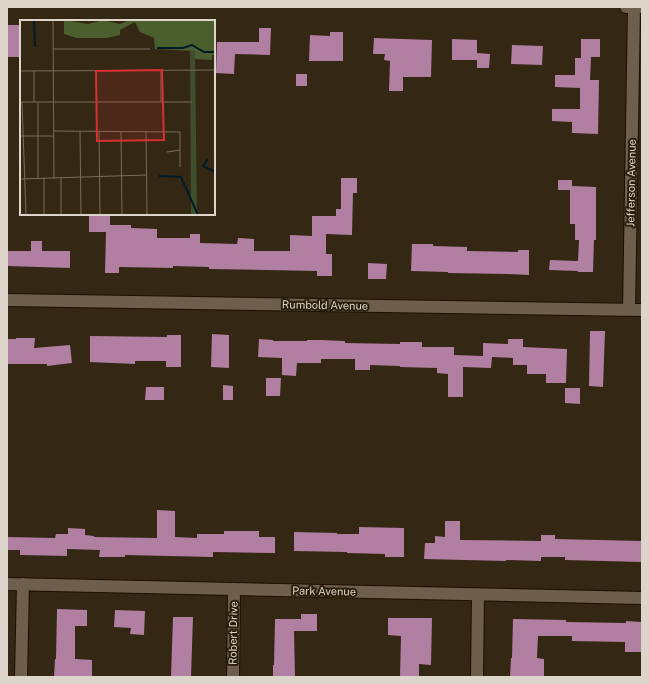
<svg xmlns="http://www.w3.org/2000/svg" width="649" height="684" viewBox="0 0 649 684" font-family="'Public Sans',sans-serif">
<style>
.building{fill:#b17fa1}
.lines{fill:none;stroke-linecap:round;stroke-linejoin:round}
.minor-casing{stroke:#1b1001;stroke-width:14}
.tertiary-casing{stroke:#1b1001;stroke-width:14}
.minor{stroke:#6d5f4b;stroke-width:12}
.tertiary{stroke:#6d5f4b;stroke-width:12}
.labels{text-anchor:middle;stroke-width:4;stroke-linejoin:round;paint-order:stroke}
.street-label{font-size:11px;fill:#ddd5c9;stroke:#291e0b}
.inset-river{fill:none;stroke:#001b28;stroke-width:2}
.inset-road{fill:none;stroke:#786d5c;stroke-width:1}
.view{fill:#d63130;fill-opacity:0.15;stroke:#d63130;stroke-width:2}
.inset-edge{fill:none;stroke:#ddd5c9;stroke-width:2}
</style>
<rect width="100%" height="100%" fill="#342714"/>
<path class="building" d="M7,25H20V57H7Z
M259,28H271L270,55L235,54L234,74L216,73L217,42H259Z
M330,32H343V61H309L310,35L330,36Z
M374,38L432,40L431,77H403V91H389L390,61L384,60L385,54H373Z
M452,39L477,40V53L490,54L489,68H477V60H452Z
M581,39H600V57H591L590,80H599L598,134L572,133V122L552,121V109H580V88L555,87V75H575V58H581Z
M512,45L543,46L542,65L511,64Z
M296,74H307V86H296Z
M341,178H357V193H353L352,235L326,234V254H332V276H317V271L209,269V267L173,266V268L119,267V273H105L106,232H89V216H110V225H131V228L157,229V238H190V234H200V243L237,244L238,238L254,239V251H290V235L312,236V216H336V209H341Z
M558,180H572V186L596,187V240H594L593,272H578V271L549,270L550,260L578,261L579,240H575V224H570V190H558Z
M31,241H42V251H70V268L7,266V251H31Z
M412,244H433V246L467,247V251L518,252V250H529V275L507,274L448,273V272L411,271Z
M368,263L387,264L386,279H368Z
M590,331H605L603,387L589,386Z
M212,334L229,335V368L211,367Z
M167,335H181V367H166V361H135V364L90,362V336L167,337Z
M16,338H35L34,348L70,345L72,363L47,366V364H7V339H16Z
M259,339L273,340V341H307V340H321L345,341V343L400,344V342H422V347H454V355L483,356V343L508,344V339H523V347L567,349L566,383H546V374H527V365H513V358L492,357L491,368L463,367V397H448V374L437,373V368L400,367V366L370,365V370H355V359H321V363H297L296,376L282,375V358L258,357Z
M266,378H281L280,396H266Z
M223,385L233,386V400H223Z
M146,387H164V400H145Z
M565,388H580V404L565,403Z
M157,510L175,511V537L197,538V534H224V531H259V537H275V553L213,552V557L125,555V557H99L100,550L67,549V556L20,555V550H7V537L55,538L56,534H68V528L85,529V535L94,536V537L157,538Z
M445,521H460V540L541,541V535H555V539L642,541V562L565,560V557H541V561L506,560V561L424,559L425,543H435V536L445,537Z
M359,527L404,528V557H385V554L347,553V552L294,551V532L337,533V534H359Z
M57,609L87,610V626H75V659L92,660V677H54L55,659H56Z
M115,610L145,611L144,635L130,634L131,628L114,627Z
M301,614H317V631H294L295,677H273V665H274L275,619H301Z
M173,617H193L191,677H171Z
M388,618H432L431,665L419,664V677H400L401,636L388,635Z
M513,619L566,620V622L626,623V621L642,622V652H625V642L572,641V636H538L537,658L544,659V677H510L511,658H512Z"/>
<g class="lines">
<g class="minor-casing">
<path id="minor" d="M7,300L642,310
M629,310L634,7
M7,584L642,598
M21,677L23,584
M233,677L234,589
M477,677L478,595"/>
</g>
<g class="tertiary-casing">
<path id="tertiary" d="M626,7H642"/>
</g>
<use href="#minor" class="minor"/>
<use href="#tertiary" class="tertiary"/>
</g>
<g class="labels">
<g class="street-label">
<text transform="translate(631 183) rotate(-89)" y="4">Jefferson Avenue</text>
<text transform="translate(325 305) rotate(1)" y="4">Rumbold Avenue</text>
<text transform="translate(324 591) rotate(1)" y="4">Park Avenue</text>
<text transform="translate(233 633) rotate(-89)" y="4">Robert Drive</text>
</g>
</g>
<g transform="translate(20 20)">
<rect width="195" height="195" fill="#342714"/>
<path d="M170,30L175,31L177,195H171Z" fill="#3f4e2c"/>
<path d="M44,0L68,4L83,0L100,4L110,0H195V35H192V40L175,39V31L135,29L134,18L120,12L115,2L100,10V15L87,18H57L44,14Z" fill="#4a5e2e"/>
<path class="inset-river" d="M14,0L15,27M137,28H163L172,25L184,32H195M188,139L183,146L195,152M139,156L161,157L178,195"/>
<path class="inset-road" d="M33,0L34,159M33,29H130M0,51L195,50M14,51V82M0,82H172M2,82L6,195M18,82V158M141,82V51M34,111L160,112V147M60,111L61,195M79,111L80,195M101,111L102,195M126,111L127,195M0,116H34M147,132L160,130M24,158V195M41,158V195M0,159L126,155"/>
<path class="view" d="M142,50L144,120L77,121L76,51Z"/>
<rect width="195" height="195" class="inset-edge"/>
</g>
<rect width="649" height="684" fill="none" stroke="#ddd5c9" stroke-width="16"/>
</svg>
